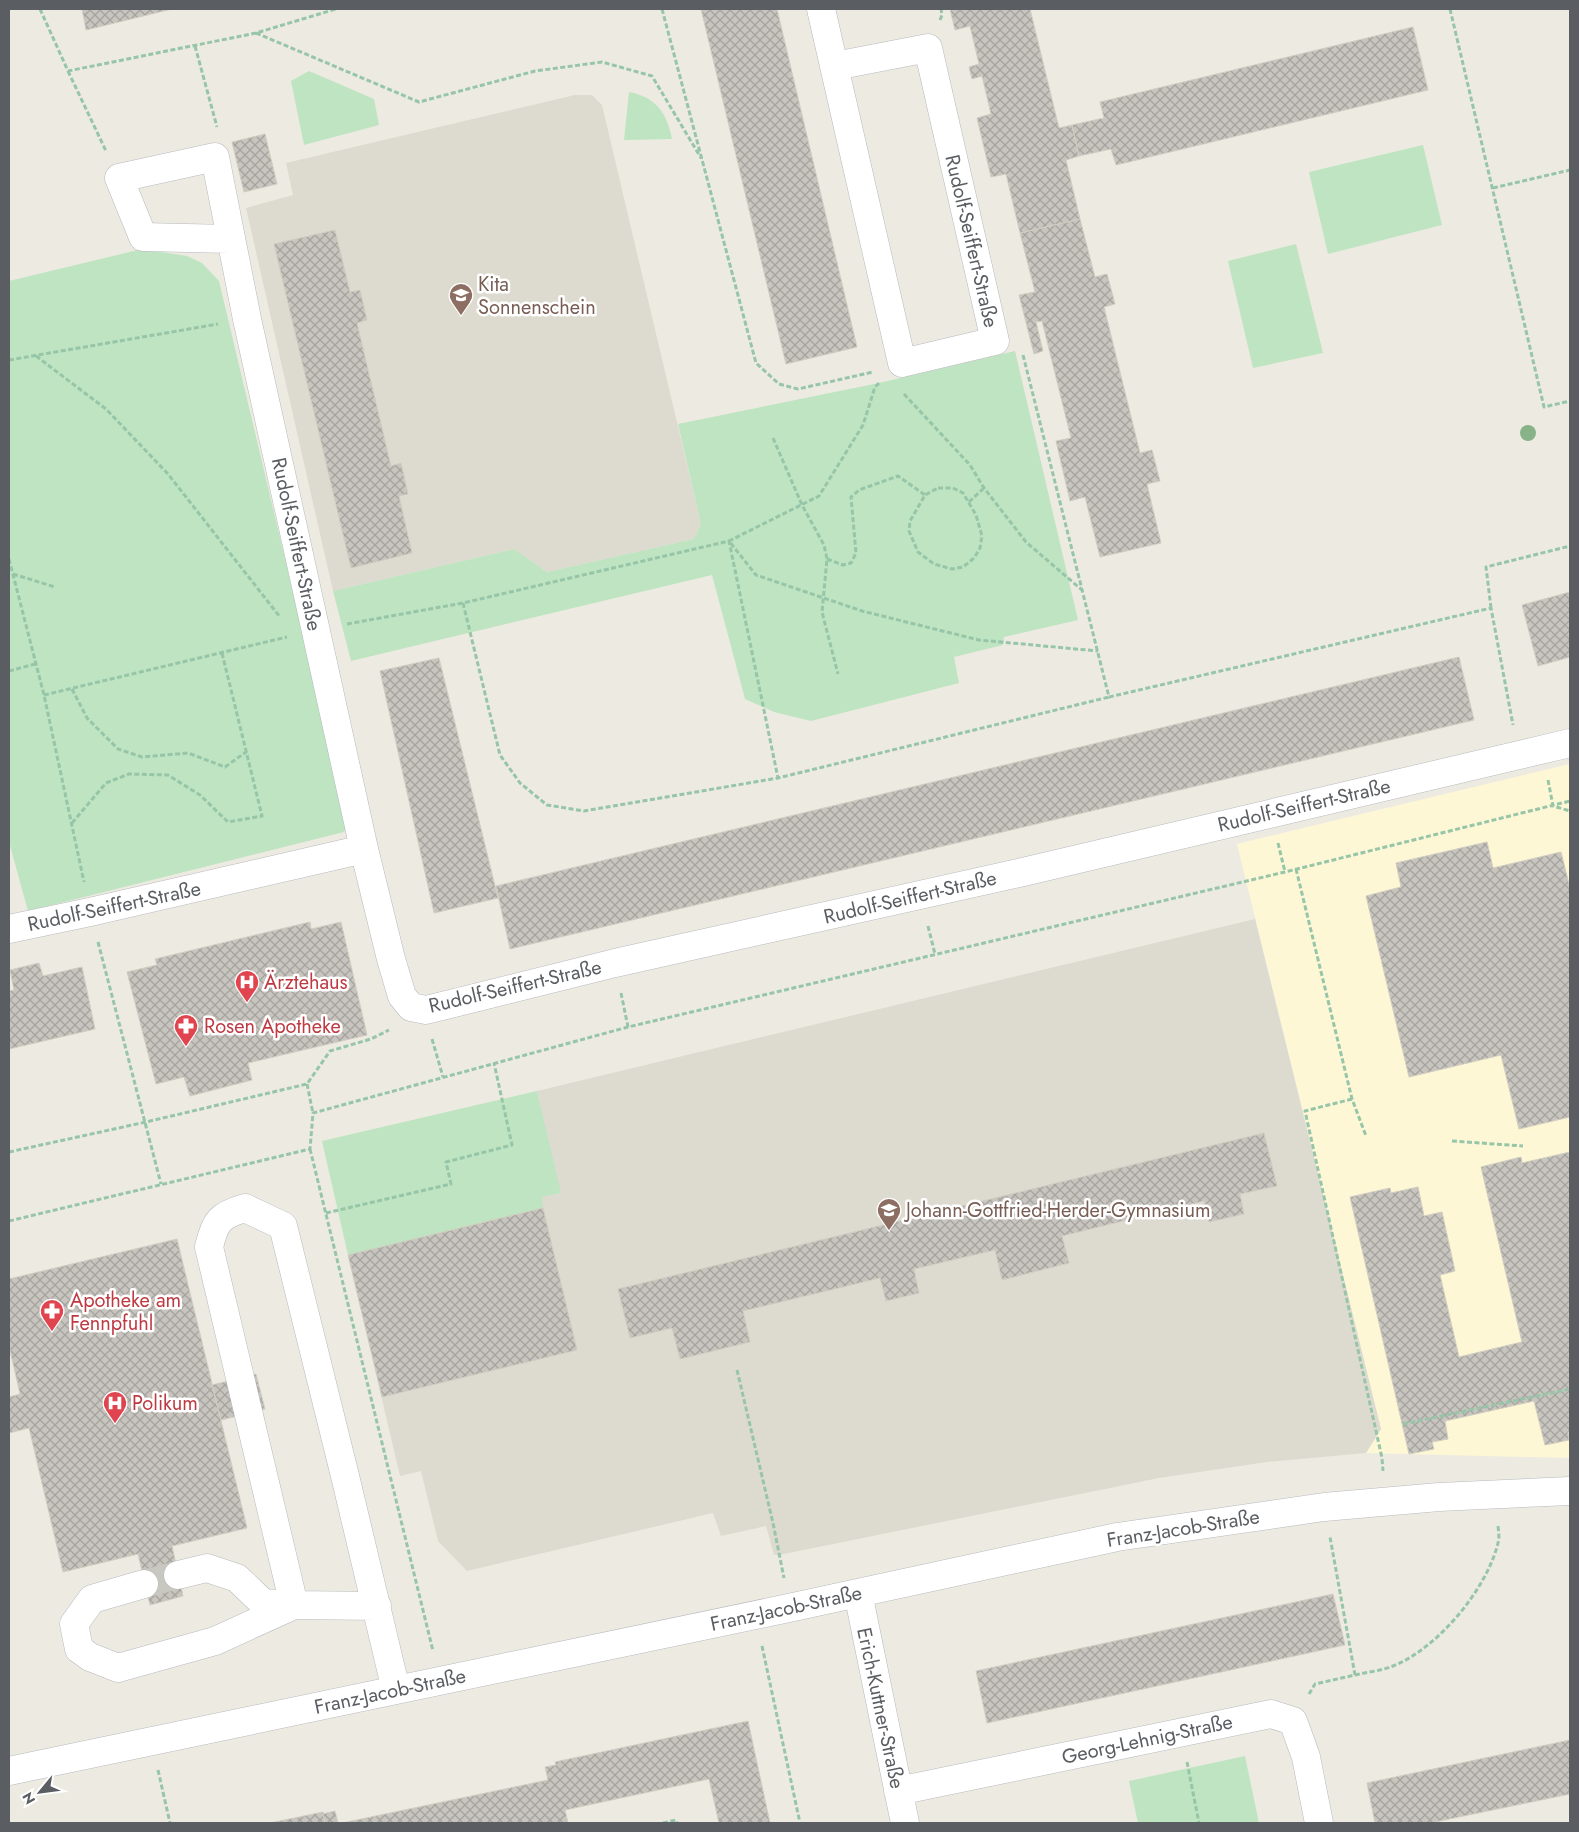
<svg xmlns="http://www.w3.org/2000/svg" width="1579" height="1832" viewBox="0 0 1579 1832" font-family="Jost,sans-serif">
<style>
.commercial{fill:#fdf7d6}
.education{fill:#dddad0}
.park{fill:#bee4c1}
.building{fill:url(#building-cross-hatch);stroke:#d1cdc0}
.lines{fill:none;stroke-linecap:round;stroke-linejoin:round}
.minor-tunnel{stroke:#c8c8c1;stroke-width:28;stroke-dasharray:28 14;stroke-linecap:butt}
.minor-casing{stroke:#b7b9be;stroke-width:29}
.path{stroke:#97c5a8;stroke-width:3;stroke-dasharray:5 2.5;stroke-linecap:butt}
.minor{stroke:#fff;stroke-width:28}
.tree{fill:#88b388}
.labels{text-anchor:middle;stroke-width:5;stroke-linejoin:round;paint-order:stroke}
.street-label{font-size:20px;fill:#5a5d62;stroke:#fff}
.education-label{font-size:20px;fill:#785e54;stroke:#fff;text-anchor:start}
.health-label{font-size:20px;fill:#be3a42;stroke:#fff;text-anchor:start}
</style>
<defs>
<pattern id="building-cross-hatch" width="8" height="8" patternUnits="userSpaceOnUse" patternTransform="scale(1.25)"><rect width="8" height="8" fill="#c8c5bf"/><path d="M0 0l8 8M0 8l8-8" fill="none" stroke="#a5a39f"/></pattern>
</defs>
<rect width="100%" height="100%" fill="#edebe1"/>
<path class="commercial" d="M1570,764V1458L1366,1453L1381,1429L1237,844Z"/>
<path class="education" d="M575,95H592L602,105L701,524L694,539L547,572L514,549L333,591L246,208L293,195L286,163Z
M1255,919L1381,1429L1366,1453L1267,1462L1159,1478L779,1555H774L766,1526L721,1536L713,1513L467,1571L438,1541L421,1471L400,1476L348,1255L542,1208L541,1197L560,1193L537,1091Z"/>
<path class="park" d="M309,71L374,99L379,125L304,145L291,81Z
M629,92C656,97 667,113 672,139L624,140Z
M1423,145L1442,225L1328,254L1309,172Z
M1296,244L1323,353L1253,368L1228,261Z
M142,249L187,256L202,263L219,281L348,824L344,832L28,911L9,842V281Z
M1015,351L1078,620L1004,637L1003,645L954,657L959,683L811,721L774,712L745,699L712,575L351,661L333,591L514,549L547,572L694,539L701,524L678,424L879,383Z
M537,1091L561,1193L542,1197L543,1208L348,1255L322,1141Z
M1245,1756L1259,1823H1138L1129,1781Z"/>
<path class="building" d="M82,9H172L86,30Z
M701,9H777L857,347L786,364Z
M950,9H1030L1059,128L1072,125L1079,156L1066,160L1080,219L1020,233L1006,174L991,177L977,118L991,114L982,76L972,79L969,67L979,64L970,26L955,30Z
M1413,27L1428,90L1116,165L1111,149L1079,156L1072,125L1104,118L1100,102Z
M265,134L277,184L244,192L232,142Z
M1080,219L1095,277L1107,274L1115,304L1104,307L1140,453L1152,450L1160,481L1147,484L1161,543L1100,557L1085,497L1070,501L1056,441L1071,438L1042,321L1036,322L1043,351L1034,354L1019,295L1035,292L1020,233Z
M335,230L350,292L360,290L367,320L357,323L391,466L401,463L408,494L399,496L412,553L351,568L274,244Z
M1570,592V657L1538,666L1522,605Z
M1459,657L1474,720L510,949L496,886Z
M439,658L498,898L434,913L380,671Z
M1487,842L1493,868L1561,852L1570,888V1117L1519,1129L1501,1055L1409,1077L1366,896L1401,887L1396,863Z
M310,922L311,929L341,922L367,1035L248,1063L252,1080L190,1096L184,1077L156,1084L127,972L157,965L155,959Z
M39,963L43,976L82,967L95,1029L9,1049V991L14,990L10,970Z
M1264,1133L1277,1186L1240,1194L1244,1214L1209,1222L1204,1201L1062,1236L1069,1263L1002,1280L995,1250L914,1269L919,1293L886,1301L880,1278L743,1311L750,1342L680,1359L672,1328L630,1338L618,1289Z
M1570,1152V1432H1568L1569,1440L1545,1445L1534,1401L1445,1421L1448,1439L1432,1442L1434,1449L1409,1454L1350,1197L1390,1188L1391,1193L1418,1187L1424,1216L1442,1212L1455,1271L1440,1275L1459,1357L1522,1342L1481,1167L1521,1157L1522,1163Z
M543,1208L577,1350L382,1397L348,1255Z
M177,1239L247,1528L172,1546L183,1596L150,1605L138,1554L63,1572L29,1428L9,1433V1397L20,1394L9,1346V1279Z
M256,1374L265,1409L221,1420L212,1385Z
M1333,1594L1345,1645L987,1723L976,1671Z
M748,1721L770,1823H719L709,1779L565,1810L568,1823H342L548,1780L545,1767L556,1765L555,1762Z
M1570,1740V1794L1430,1823H1375L1367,1783Z
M335,1811L338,1823H325L323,1814Z
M323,1812L325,1823H270Z"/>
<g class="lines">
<path class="minor-tunnel" d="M144,1584L178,1575"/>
<g class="minor-casing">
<path id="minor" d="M821,9L902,363L995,341L928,48L835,66
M230,239L143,237L119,178L215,157L247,319L364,849L391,959L402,996L411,1007L426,1010L615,963L1023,872L1570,743
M9,929L90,912L364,849
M178,1575L207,1568L237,1578L263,1603L294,1605L209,1247C215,1221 220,1215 245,1208L283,1226L346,1480L396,1690
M144,1584L92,1599L74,1624L79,1649L90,1657L118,1668L215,1641L294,1605L377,1606
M858,1593L905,1823
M9,1771L784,1609L1117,1537L1324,1507L1439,1497L1570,1491
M898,1791L1271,1714L1293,1721L1306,1757L1319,1823"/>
</g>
<path class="path" d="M40,9L68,71L256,33L336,9
M662,9L756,363L779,384L798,389L873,372
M1450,9L1544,407L1570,401
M940,20L942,15L941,9
M256,33L419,102L535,71L602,62L652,76L701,158
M195,46L217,127
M68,71L106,151
M1493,188L1570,170
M1023,355L1109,697L1491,608L1513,725
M36,356L106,409L168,474L280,617
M9,360L218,324
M879,383L875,387L863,425L819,496L729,541L756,575L862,611L979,640L1098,651
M904,394L970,465L984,488L1026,542L1082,590
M773,438L802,505L824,545L827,559L822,612L838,674
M938,488H953L963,493L976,515L982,536L980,548L974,558L963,567L952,569L934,564L918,552L909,531L910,521L925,495Z
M969,502L984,488
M9,559L44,695L84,882
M827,559L843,565L851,563L856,553L851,497L859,490L898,476L925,495
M13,574L55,587
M463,603L500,755L520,783L547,805L584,811L778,778L1109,697
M1491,608L1486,567L1570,546
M347,624L463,603L729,541L778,778
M9,671L35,664
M72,689L87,718L118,749L142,757L188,753L225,767L246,752
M44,695L287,637
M1548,780L1553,806L1570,811
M72,823L106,783L129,774L168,775L200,795L228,822L262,816L222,653
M1278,843L1285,872
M1296,869L1352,1099L1366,1136
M928,926L935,954
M98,942L161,1184
M621,993L628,1027
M432,1039L443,1077
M307,1084L313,1113
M1352,1099L1305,1111L1382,1458L1383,1471
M1452,1141L1523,1146
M310,1149L433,1651
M9,1152L146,1122L307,1084L330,1051L371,1039L389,1030
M326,1213L451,1184L446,1162L512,1145L494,1063
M9,1221L310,1149L313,1113L628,1027L1285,872L1570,801
M737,1370L773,1523L784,1578
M1403,1424L1570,1389
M762,1646L800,1823
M1355,1675C1367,1672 1381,1671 1393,1666C1437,1649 1487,1589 1498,1543C1500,1537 1498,1530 1498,1524
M1309,1694L1315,1684L1355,1675L1330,1537
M1187,1762L1199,1823
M158,1770L170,1823
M663,1823L676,1820L677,1823"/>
<use href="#minor" class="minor"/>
</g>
<circle class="tree" cx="1528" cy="433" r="8"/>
<defs>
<g id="school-pin" transform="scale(1.25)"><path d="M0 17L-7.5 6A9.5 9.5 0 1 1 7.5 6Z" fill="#8d6e63" stroke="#fff"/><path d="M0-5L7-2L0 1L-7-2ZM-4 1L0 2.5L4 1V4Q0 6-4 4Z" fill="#fff"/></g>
<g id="hospital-pin" transform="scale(1.25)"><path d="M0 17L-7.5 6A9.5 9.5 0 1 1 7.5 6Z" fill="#e0444e" stroke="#fff"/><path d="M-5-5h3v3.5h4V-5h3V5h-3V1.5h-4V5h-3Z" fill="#fff"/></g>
<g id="pharmacy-pin" transform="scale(1.25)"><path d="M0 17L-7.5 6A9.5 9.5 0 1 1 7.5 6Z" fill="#e0444e" stroke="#fff"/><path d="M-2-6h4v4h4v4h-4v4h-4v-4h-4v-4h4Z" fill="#fff"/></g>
</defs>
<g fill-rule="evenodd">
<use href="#school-pin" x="461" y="295"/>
<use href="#hospital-pin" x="247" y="982"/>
<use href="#pharmacy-pin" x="186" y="1026"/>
<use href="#school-pin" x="889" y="1210"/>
<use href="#pharmacy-pin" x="52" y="1311"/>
<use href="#hospital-pin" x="115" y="1403"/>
</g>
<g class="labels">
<g class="street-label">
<text transform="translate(972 241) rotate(77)" y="7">Rudolf-Seiffert-Straße</text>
<text transform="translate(297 544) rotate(78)" y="7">Rudolf-Seiffert-Straße</text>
<text transform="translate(1304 805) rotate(-13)" y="7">Rudolf-Seiffert-Straße</text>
<text transform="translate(910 897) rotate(-13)" y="7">Rudolf-Seiffert-Straße</text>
<text transform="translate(114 906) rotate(-12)" y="7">Rudolf-Seiffert-Straße</text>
<text transform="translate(515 986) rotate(-13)" y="7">Rudolf-Seiffert-Straße</text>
<text transform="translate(1183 1528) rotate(-9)" y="7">Franz-Jacob-Straße</text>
<text transform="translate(786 1608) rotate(-12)" y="7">Franz-Jacob-Straße</text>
<text transform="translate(390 1691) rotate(-12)" y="7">Franz-Jacob-Straße</text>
<text transform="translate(881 1708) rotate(78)" y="7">Erich-Kuttner-Straße</text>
<text transform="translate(1147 1739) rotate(-12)" y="7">Georg-Lehnig-Straße</text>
</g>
<g class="education-label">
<text x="478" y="291">Kita<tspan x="478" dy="23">Sonnenschein</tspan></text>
<text x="906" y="1217">Johann-Gottfried-Herder-Gymnasium</text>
</g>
<g class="health-label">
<text x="264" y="989">Ärztehaus</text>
<text x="204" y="1033">Rosen Apotheke</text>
<text x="70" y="1307">Apotheke am<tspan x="70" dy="23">Fennpfuhl</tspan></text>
<text x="132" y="1410">Polikum</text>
</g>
</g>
<rect width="1579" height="1832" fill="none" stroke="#5a5d62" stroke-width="20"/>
<g transform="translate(40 1792) rotate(241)" stroke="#ffffff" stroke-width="4" paint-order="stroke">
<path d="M0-4L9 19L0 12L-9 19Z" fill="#5a5d62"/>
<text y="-8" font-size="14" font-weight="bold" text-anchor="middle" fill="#5a5d62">N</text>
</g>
</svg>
